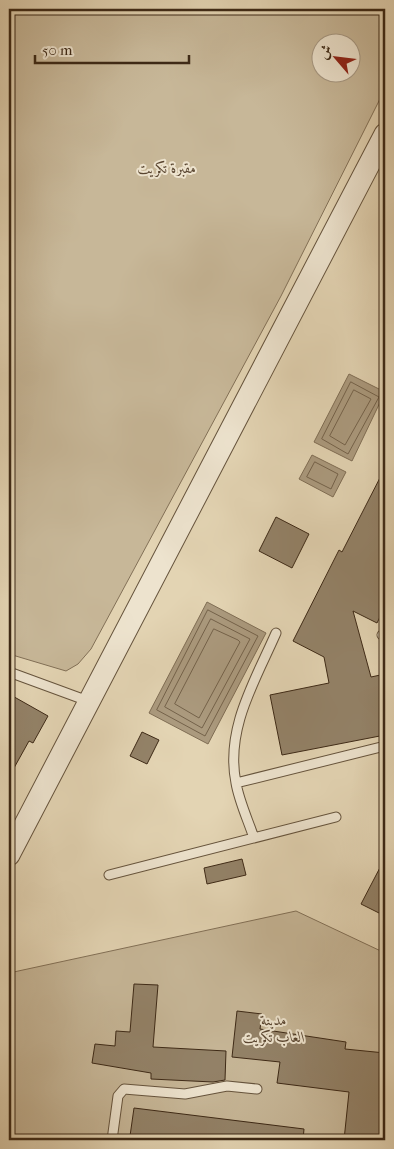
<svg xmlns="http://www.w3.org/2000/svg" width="394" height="1149" viewBox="0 0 394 1149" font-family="'IM FELL French Canon',Amiri,serif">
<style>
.green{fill:#c7b798;stroke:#827057;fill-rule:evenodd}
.water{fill:#ab9a7e;stroke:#7f6d54}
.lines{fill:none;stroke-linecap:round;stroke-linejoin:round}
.shore{stroke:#74624a;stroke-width:1}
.building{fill:#938268;stroke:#3d2916}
.service-casing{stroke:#66543d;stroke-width:11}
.tertiary-casing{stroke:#66543d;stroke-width:23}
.service{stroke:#ede3ce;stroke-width:9}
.tertiary{stroke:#ede3ce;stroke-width:21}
.labels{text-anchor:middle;stroke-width:4;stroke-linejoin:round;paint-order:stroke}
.park-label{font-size:15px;font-style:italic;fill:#594530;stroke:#ede3ce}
</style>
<rect width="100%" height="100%" fill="#e3d4b3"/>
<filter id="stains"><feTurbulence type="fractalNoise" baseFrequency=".004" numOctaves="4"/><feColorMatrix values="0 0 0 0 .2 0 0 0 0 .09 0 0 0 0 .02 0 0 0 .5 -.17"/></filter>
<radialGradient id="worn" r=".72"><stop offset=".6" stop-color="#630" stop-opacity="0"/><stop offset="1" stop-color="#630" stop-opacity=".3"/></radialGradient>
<path class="green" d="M9,9H385V89L281,296L91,649L78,664L66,671L9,654ZM352,42V72H322V42Z
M296,911L385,953V1140H9V973Z"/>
<path class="water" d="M349,374L385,392L352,461L314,442Z
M312,455L346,472L333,497L299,479Z
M207,602L266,633L208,744L149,713Z"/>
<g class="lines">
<path class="shore" d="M351,382L379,397L348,454L322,439Z
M354,390L371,399L345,445L330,436Z
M315,462L338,474L331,489L307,477Z
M208,610L258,636L205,736L157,710Z
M211,619L250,639L202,728L165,707Z
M214,629L238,640L240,642L199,718L175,704Z"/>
</g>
<path class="building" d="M385,468V607L377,623L353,611L371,677L385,674V735L282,755L270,695L329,683L324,657L293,641L339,550L342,552Z
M276,517L309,534L292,568L259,551Z
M9,694L48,716L33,743L29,741L9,777Z
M142,732L159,740L147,764L130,756Z
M385,858V916L361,904Z
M242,859L246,875L207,884L204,868Z
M134,984L158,985L153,1047L226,1051L225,1080L213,1082L151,1079V1073L92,1063L95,1044L115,1046L116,1031L130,1032Z
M237,1011L262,1014L260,1029L346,1042L345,1049L385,1053V1140H344L349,1092L277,1083L280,1062L232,1057Z
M134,1108L304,1129L303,1140H220L182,1135L181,1140H161L130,1136Z"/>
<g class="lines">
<g class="service-casing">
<path id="service" d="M382,635L385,633
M9,672L88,701
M236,783L385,746
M254,838C248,820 239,801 236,783C225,729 255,681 276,633
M109,875L336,817
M112,1140L118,1096L124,1089L185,1094L227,1086L257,1089"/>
</g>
<g class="tertiary-casing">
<path id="tertiary" d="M9,855L385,134"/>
</g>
<use href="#service" class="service"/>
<use href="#tertiary" class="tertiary"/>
</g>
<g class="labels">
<g class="park-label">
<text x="167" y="173">مقبرة تكريت</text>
<text x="274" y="1025">مدينة<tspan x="274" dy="17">العاب تكريت</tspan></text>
</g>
</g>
<rect width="394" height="1149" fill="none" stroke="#e3d4b3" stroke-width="30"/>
<rect x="10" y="10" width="374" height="1129" fill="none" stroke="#3d2916" stroke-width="2.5"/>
<rect x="15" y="15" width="364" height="1119" fill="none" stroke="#3d2916"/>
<g transform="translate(336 58) rotate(298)"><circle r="24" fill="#ede3ce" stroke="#a79984"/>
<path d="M0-4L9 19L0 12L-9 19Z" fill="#8f2418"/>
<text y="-8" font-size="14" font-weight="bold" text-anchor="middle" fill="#3d2916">ش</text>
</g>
<path d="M35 55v8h154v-8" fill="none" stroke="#3d2916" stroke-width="2.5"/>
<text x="42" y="55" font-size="15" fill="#3d2916" stroke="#ede3ce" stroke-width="4" paint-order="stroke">50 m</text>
<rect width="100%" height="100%" filter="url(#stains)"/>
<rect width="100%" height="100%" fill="url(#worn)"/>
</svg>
